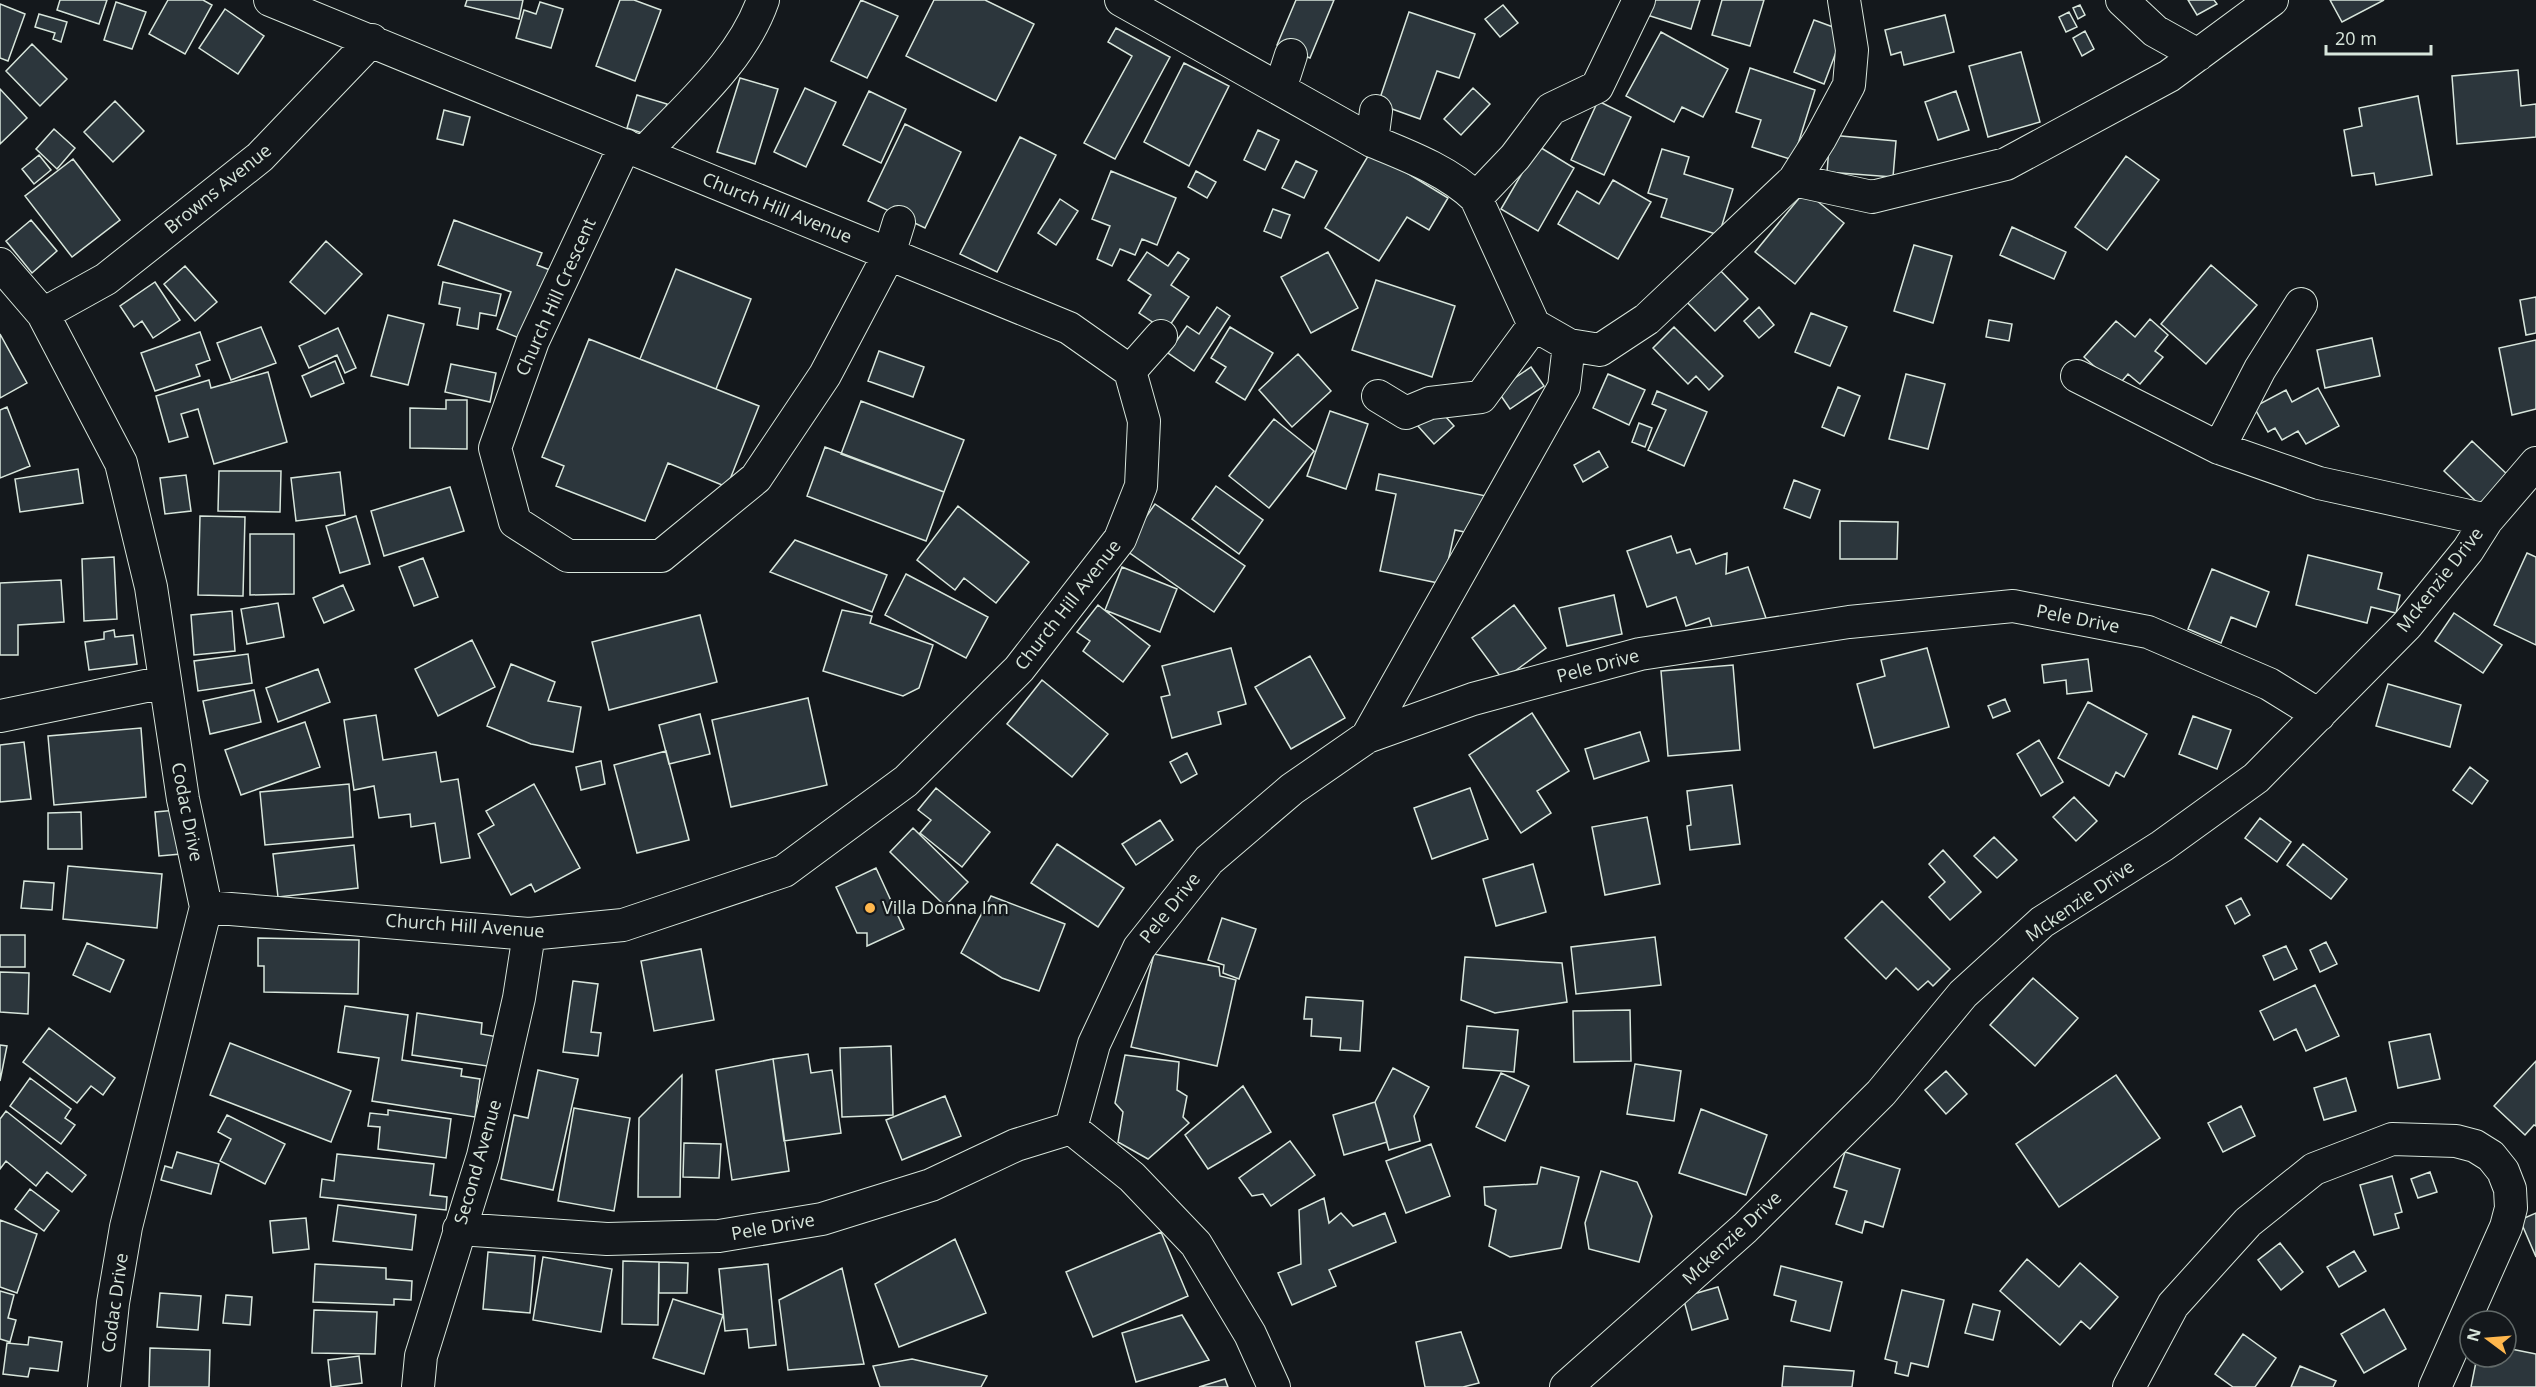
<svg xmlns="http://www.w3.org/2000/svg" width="2536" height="1387" viewBox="0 0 2536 1387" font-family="'Open Sans',sans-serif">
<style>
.building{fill:#2c363c;stroke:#d8e6dc;stroke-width:1.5}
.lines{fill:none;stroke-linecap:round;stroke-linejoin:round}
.minor-casing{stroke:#d8e6dc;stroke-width:34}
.minor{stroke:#14181c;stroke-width:32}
.poi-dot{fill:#ffb74d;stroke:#14181c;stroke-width:2}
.labels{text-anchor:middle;stroke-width:4.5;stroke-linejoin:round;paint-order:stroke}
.street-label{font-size:18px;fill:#d8e6dc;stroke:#14181c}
.poi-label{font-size:18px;fill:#d8e6dc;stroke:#14181c;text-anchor:start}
</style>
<rect width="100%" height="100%" fill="#14181c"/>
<path class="building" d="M60,0H107L99,24L57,10Z
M168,0H203L212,5L185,54L149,34Z
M467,0H523L519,19L465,6Z
M620,0H634L661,10L635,81L596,66Z
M861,0L898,16L867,78L831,61Z
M934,0H985L1034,24L996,101L906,56Z
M1296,0H1334L1310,58L1277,45Z
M1648,0H1700L1691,29L1644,14Z
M1722,0H1764L1750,46L1712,35Z
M2188,0H2214L2217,4L2197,15Z
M2330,0H2384L2342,22Z
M116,2L146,12L132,49L104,40Z
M540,2L563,9L551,48L516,38L524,10L536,14Z
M0,4L25,14L8,61L0,58Z
M1503,5L1518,23L1500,37L1485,19Z
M2080,5L2085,15L2078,19L2073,8Z
M225,9L264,36L238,74L199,48Z
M1409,12L1475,34L1459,78L1437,71L1420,119L1378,104Z
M2069,12L2077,27L2066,32L2059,17Z
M39,14L67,22L61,42L53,39L55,33L35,27Z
M1945,15L1954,52L1904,65L1901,52L1891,55L1885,30Z
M1814,20L1844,31L1824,84L1794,72Z
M1116,28L1170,57L1115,159L1084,143L1132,56L1108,42Z
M2085,31L2094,49L2082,56L2073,38Z
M1661,32L1728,69L1703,117L1682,107L1674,122L1626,96Z
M32,44L67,79L40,106L6,71Z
M2021,52L2040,122L1988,137L1969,66Z
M1184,63L1229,86L1189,166L1144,142Z
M1750,68L1815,90L1793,160L1752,147L1761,120L1736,112Z
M2518,70L2521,106L2536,104V137L2457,144L2452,76Z
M740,78L778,89L755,164L717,152Z
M805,88L836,102L806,167L774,152Z
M1473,88L1490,104L1461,135L1444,119Z
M0,89L27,118L0,144Z
M869,91L906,109L881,163L843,145Z
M1956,91L1969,130L1938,140L1925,102Z
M637,95L667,104L657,138L627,128Z
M2418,96L2432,175L2376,185L2374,173L2352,176L2344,130L2362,126L2359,108Z
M115,101L144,131L113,162L84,132Z
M1598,101L1631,117L1604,175L1571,160Z
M444,110L470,117L463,145L437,139Z
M905,124L961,152L925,228L868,201Z
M54,129L75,148L57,169L36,149Z
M1258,130L1279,140L1265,170L1244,160Z
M1830,135L1896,141L1893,177L1827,172Z
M1020,137L1056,155L997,272L960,254Z
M1538,146L1574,168L1538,231L1501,209Z
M1662,149L1689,157L1684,174L1733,189L1719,235L1661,217L1667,199L1648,193Z
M1371,151L1448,198L1429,230L1407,217L1379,261L1325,228Z
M39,155L51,170L34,184L22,169Z
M2126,156L2159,180L2107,250L2075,227Z
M73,159L120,220L72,257L25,196Z
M1296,161L1317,171L1304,198L1282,188Z
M1111,171L1176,198L1157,245L1142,239L1135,255L1120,249L1112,266L1097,259L1110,226L1092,219Z
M1196,171L1216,182L1207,198L1188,187Z
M1613,180L1651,202L1618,259L1558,224L1577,191L1599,204Z
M1805,191L1844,223L1795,284L1755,252Z
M1060,199L1078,211L1056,245L1038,233Z
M1273,209L1290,215L1281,238L1264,231Z
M31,220L57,251L32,273L6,241Z
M454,220L542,253L537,265L550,270L524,340L497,329L511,292L438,265Z
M2012,227L2066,252L2054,279L2000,255Z
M326,241L362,274L325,314L290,282Z
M1914,245L1952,256L1933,323L1894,311Z
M1147,252L1168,266L1178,252L1189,259L1171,285L1189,297L1166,331L1139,313L1151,295L1128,280Z
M1328,252L1358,308L1311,333L1281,277Z
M1715,265L1748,299L1715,331L1682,297Z
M2211,265L2257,305L2206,364L2161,324Z
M185,266L217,302L195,321L164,284Z
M676,269L751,299L716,389L640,359Z
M1376,280L1455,306L1432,377L1352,350Z
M155,282L180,320L153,338L142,321L134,327L120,306Z
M443,282L501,294L496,316L480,313L478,329L457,325L460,308L439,304Z
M2536,297V333L2526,335L2520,300Z
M1217,307L1230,316L1194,371L1168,353L1187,326L1199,334Z
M1759,307L1774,325L1759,338L1744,321Z
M1811,313L1847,327L1830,366L1795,352Z
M388,315L424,324L408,385L371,376Z
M2150,319L2168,335L2155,351L2163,357L2140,384L2128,374L2117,387L2084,357L2116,321L2135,337Z
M1989,320L2012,324L2009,341L1986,337Z
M261,327L276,363L231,380L217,343Z
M1230,327L1273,353L1245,400L1216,382L1226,367L1211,358Z
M1674,327L1723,376L1709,390L1696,376L1688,384L1653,348Z
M338,328L356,368L345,373L337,355L309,368L299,346Z
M200,332L210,360L196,365L200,376L155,391L141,353Z
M0,334L27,383L0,398Z
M2372,338L2380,376L2325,388L2317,350Z
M589,339L759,406L727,487L668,463L645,521L556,486L564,466L542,457Z
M2536,340V409L2512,415L2499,348Z
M879,351L924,367L913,397L868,381Z
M1298,354L1331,391L1292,427L1259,390Z
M335,361L344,383L311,397L302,376Z
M451,364L496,373L490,402L445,392Z
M1531,367L1544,386L1510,409L1497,390Z
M268,372L287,442L214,464L198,409L181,414L188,437L169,442L156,396L209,380L211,388Z
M1608,374L1645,390L1629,425L1593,408Z
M1906,374L1945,384L1928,449L1889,439Z
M1838,387L1860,396L1844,436L1822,427Z
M2318,388L2339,426L2306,444L2298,431L2282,440L2275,428L2268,432L2254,407L2286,390L2292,402Z
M1657,391L1707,412L1684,466L1648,450L1666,410L1652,404Z
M446,400H467V449L410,448V408L446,409Z
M861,401L964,440L944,492L841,454Z
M7,407L30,466L0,478V410Z
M1437,407L1454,426L1434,444L1417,425Z
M1330,411L1368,424L1346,489L1307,476Z
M1274,419L1314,451L1269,508L1229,476Z
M1639,423L1652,428L1645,447L1632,442Z
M2472,441L2510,477L2482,507L2444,471Z
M825,447L944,492L926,541L807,496Z
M1599,451L1608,467L1583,482L1574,465Z
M78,469L83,503L20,512L15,479Z
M219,471H281L280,512L218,511Z
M340,472L345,515L296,521L291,478Z
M1379,474L1491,497L1483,536L1455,530L1443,584L1380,571L1396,494L1376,490Z
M186,475L191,511L165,514L160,478Z
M1794,480L1820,490L1810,518L1784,508Z
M1216,486L1263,520L1239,554L1192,519Z
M450,487L464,531L384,556L371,511Z
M1155,504L1245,566L1214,612L1124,549Z
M958,506L1029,562L996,603L964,578L955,590L917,560Z
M200,516L245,517L243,596L198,595Z
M356,516L370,564L340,573L326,526Z
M1840,521L1898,522L1897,559H1840Z
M250,534H294V594L250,595Z
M1671,536L1677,553L1690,549L1696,564L1727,553L1726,574L1748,567L1767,621L1716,639L1709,618L1686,626L1676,597L1647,607L1627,551Z
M795,540L887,575L872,612L770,572Z
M2527,553L2536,557V645L2494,625Z
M2308,555L2382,573L2378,589L2400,595L2396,613L2371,607L2367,623L2296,605Z
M114,557L117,619L84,621L82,559Z
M423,558L438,597L414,606L399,567Z
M1122,567L1177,589L1160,632L1105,610Z
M2212,569L2269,592L2256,627L2231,617L2221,643L2188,629Z
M906,574L988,617L966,658L885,615Z
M61,580L64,622L18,625V655H0V583Z
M343,585L354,610L324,623L313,598Z
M1614,595L1622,634L1567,646L1559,608Z
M278,603L284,637L247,644L241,609Z
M1098,605L1150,646L1123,682L1083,651L1090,641L1077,632Z
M1514,605L1546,648L1503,680L1472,638Z
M842,610L872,616L870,623L933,645L919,688L903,696L823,671Z
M232,611L235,651L194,655L191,615Z
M2454,613L2502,645L2483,673L2435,641Z
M700,615L717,682L609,710L592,642Z
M114,630L115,637L133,635L137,664L89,670L85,642L104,639V632Z
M472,640L495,687L438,716L415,669Z
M1231,648L1246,704L1218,712L1221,724L1172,738L1161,697L1170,695L1162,666Z
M1927,648L1949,727L1874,748L1857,684L1885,676L1881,660Z
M248,654L252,683L198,691L194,661Z
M1310,656L1345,718L1291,749L1255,687Z
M2088,659L2092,691L2067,694L2066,680L2044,683L2042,665Z
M511,664L555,682L548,701L581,707L573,752L531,744L487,726Z
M1733,665L1740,750L1668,756L1661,671Z
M318,669L330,702L278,722L266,688Z
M1042,680L1108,734L1072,777L1007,724Z
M2388,684L2461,705L2450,747L2376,726Z
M254,690L261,722L210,734L203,701Z
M808,698L827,785L731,807L712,720Z
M2005,699L2010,711L1993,718L1988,706Z
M2088,702L2147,734L2124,777L2116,772L2109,786L2058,758Z
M1532,713L1569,771L1537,791L1551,813L1521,833L1469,755Z
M700,714L710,754L669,764L659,725Z
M376,715L383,760L436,752L441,782L458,779L470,858L441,863L435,823L411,827L410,814L379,818L374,786L354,790L344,720Z
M2193,716L2231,730L2217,769L2179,754Z
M305,722L320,767L241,795L225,750Z
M141,728L146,797L54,805L48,736Z
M1640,732L1649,761L1594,779L1585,749Z
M2039,740L2063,782L2041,796L2017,754Z
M24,742L31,799L0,802V745Z
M666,751L689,840L637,853L614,765Z
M1187,753L1197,774L1181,783L1170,762Z
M601,761L605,784L581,790L576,767Z
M2470,767L2488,781L2472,804L2453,790Z
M349,784L353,837L265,845L260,792Z
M534,784L580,868L535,892L531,884L511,895L478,834L494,825L486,811Z
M1732,785L1740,844L1690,850L1687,826L1691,825L1687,791Z
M936,788L990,832L962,867L920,833L931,820L918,810Z
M1470,788L1488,839L1432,859L1414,808Z
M2074,797L2097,821L2076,841L2053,817Z
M177,810L181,854L159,856L155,812Z
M81,812L82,849H48V813Z
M1647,817L1660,884L1605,895L1592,827Z
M2260,818L2291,842L2277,862L2245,838Z
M1160,820L1173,840L1136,865L1122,844Z
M913,828L968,882L945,906L890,852Z
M1994,837L2017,860L1997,878L1974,856Z
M1057,844L1124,888L1098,927L1031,883Z
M2303,844L2347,879L2331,899L2287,865Z
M354,845L358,888L278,897L273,854Z
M1943,850L1981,892L1950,920L1929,897L1945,882L1929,864Z
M1533,864L1546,912L1496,926L1483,879Z
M68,866L162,874L157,928L63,919Z
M876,868L904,929L867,946V933H857L836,887Z
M24,881L54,883L52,910L21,908Z
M991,896L1065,924L1039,991L1002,978L961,953Z
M2241,898L2250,915L2235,924L2226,906Z
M1882,901L1950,969L1933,986L1928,981L1918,990L1896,968L1886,979L1845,938Z
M1222,918L1256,929L1239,979L1223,973L1224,965L1208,960Z
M0,935H25V967H0Z
M1655,937L1661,985L1576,994L1571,947Z
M258,938L359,940L358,994L264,992V966H258Z
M2326,942L2337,964L2320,972L2310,950Z
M87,943L124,960L110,992L73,975Z
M2286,946L2297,969L2274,980L2263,956Z
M701,949L714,1020L654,1031L641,961Z
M1154,954L1219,967L1220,976L1236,980L1217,1066L1131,1047Z
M1465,957L1562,963L1567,1002L1495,1013L1461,1000Z
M0,972L29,973L28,1014L0,1012Z
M2033,978L2078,1018L2035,1066L1990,1025Z
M573,981L598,984L591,1032L601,1033L598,1056L563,1052Z
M2315,985L2339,1036L2306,1051L2296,1029L2274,1040L2260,1011Z
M1306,997L1363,1001L1360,1051L1340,1050L1341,1038L1311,1036L1312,1019H1304Z
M345,1006L408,1015L402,1060L462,1069L461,1076L480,1079L475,1117L372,1101L379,1058L338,1052Z
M1630,1010L1631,1061L1574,1062L1573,1011Z
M417,1013L482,1023L481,1034L498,1037L494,1067L412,1055Z
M1467,1026L1518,1030L1514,1072L1463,1068Z
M49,1028L115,1078L103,1095L91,1086L77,1103L23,1062Z
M2430,1034L2440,1079L2398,1088L2389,1042Z
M230,1043L351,1091L331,1142L210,1095Z
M0,1045L7,1046L0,1081Z
M891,1046L893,1115L842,1117L840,1048Z
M808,1054L811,1073L832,1070L841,1133L784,1141L773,1059Z
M1125,1055L1179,1062L1177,1090L1187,1096L1183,1117L1189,1123L1148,1159L1118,1142L1123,1112L1115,1103Z
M773,1059L789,1171L732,1180L716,1070Z
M2536,1061V1126L2534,1125L2525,1135L2494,1106Z
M1635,1064L1681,1071L1674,1121L1627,1114Z
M1393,1068L1429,1087L1414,1116L1420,1141L1389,1150L1375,1102Z
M538,1070L578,1079L553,1190L501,1179L514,1115L528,1118Z
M1946,1071L1967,1094L1946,1114L1925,1090Z
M1501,1073L1529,1086L1505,1141L1476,1127Z
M682,1075L680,1197H638L639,1118Z
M2116,1075L2160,1138L2059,1207L2016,1144Z
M30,1078L71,1109L65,1118L75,1125L61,1144L10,1106Z
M2346,1078L2356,1111L2324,1120L2314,1088Z
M1243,1086L1271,1132L1208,1169L1185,1135Z
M945,1096L961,1136L902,1160L886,1120Z
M1375,1102L1387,1142L1344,1155L1333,1115Z
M2241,1106L2255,1136L2223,1152L2208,1123Z
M574,1108L630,1118L614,1211L558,1201Z
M1701,1109L1767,1135L1746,1195L1679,1173Z
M388,1110L451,1119L446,1158L378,1149L380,1127L368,1126L370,1113L388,1115Z
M6,1111L86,1175L72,1192L47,1172L36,1186L6,1161L0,1169V1119Z
M227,1115L285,1144L265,1184L220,1161L231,1139L218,1132Z
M1290,1141L1315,1175L1271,1206L1263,1194L1252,1196L1239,1178Z
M684,1143L721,1144L719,1178L683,1177Z
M1431,1144L1450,1196L1406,1213L1386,1161Z
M177,1152L219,1164L211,1194L161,1180L165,1166L172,1168Z
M1845,1152L1900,1169L1883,1227L1865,1221L1862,1233L1836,1224L1847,1191L1834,1187Z
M337,1154L434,1164L430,1195L447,1197L446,1210L320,1197L322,1179L334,1181Z
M1541,1167L1579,1177L1561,1248L1510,1257L1489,1246L1496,1210L1485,1205L1484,1187L1537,1184Z
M1601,1171L1637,1182L1652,1216L1639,1262L1589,1249L1585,1223Z
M2430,1172L2437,1192L2418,1198L2411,1179Z
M2392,1176L2402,1212L2395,1214L2399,1228L2374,1235L2360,1185Z
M30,1189L59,1211L44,1231L15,1209Z
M1324,1198L1329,1223L1341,1213L1353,1226L1385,1213L1396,1242L1329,1270L1336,1286L1292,1305L1278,1273L1301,1264L1299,1210Z
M338,1205L416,1215L412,1250L333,1241Z
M2536,1213V1257L2520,1220Z
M306,1218L309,1249L273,1253L270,1221Z
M0,1220L37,1234L17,1293L0,1287Z
M1161,1232L1188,1296L1093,1337L1066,1272Z
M955,1239L986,1313L899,1347L875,1284Z
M2280,1243L2303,1272L2281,1290L2258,1260Z
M2354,1251L2366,1271L2339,1287L2327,1267Z
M488,1252L535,1256L530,1313L483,1309Z
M543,1257L612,1269L601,1332L533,1320Z
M2027,1259L2059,1287L2080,1263L2118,1297L2090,1329L2081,1321L2060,1345L2000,1291Z
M623,1261L659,1262L658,1325L622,1324Z
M659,1262L688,1263L687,1293H659Z
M315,1264L386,1268V1279L412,1281L411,1300L394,1299V1305L313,1302Z
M768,1264L776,1345L749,1348L747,1329L725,1331L719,1269Z
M1781,1266L1842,1282L1830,1331L1791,1321L1796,1301L1774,1295Z
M842,1268L864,1364L788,1370L779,1300Z
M1718,1287L1728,1319L1692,1330L1683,1297Z
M1902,1290L1944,1300L1928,1367L1911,1363L1908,1376L1895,1373L1897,1362L1885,1359Z
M0,1291L14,1295L8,1318L16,1320L10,1342L0,1339Z
M160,1293L201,1296L198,1330L157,1327Z
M226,1295L252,1297L250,1325L223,1323Z
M673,1299L723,1315L704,1374L653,1358Z
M1973,1304L2000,1311L1993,1340L1965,1333Z
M2384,1309L2406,1349L2364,1373L2341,1334Z
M314,1310L377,1312L375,1354L312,1353Z
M1182,1315L1209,1360L1136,1382L1122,1333Z
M1461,1332L1479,1383L1463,1387H1425L1416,1342Z
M2243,1334L2276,1358L2255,1387H2233L2215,1374Z
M29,1337L62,1342L58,1371L30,1368L28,1377L3,1374L7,1343L28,1345Z
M150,1348L210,1350L209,1387H149Z
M2506,1348L2536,1354V1387H2471L2477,1357H2506Z
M359,1356L362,1383L331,1387L328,1360Z
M912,1359L987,1376L981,1387H880L873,1366Z
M1784,1366L1854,1371L1852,1387H1782Z
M2300,1366L2336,1381L2333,1387H2291Z
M1225,1379L1228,1387H1199Z"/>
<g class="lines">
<g class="minor-casing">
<path id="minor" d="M1121,0L1372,141C1406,155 1449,171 1476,198L1534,325L1569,345L1600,350L1647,319L1794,180L1820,139L1849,85L1852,50L1844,0
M2122,0L2155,31L2198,55
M1280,89L1291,55
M1372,141L1376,111
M625,145L533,341L495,448L515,522L568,556H661L756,478L825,375L889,254L899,222
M644,153C686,107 742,61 763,0
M1794,180L1872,197L2006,164L2169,76L2272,0
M1476,198L1515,157L1551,109L1597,87L1639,0
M0,264L43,314L121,463L151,587L183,799L206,907L126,1227L113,1303L104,1387
M43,314L106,279L260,157L372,40
M1130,371L1161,336
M2077,376L2219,448L2319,483L2487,520
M1378,396L1406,413L1430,403L1481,397L1534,325
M2219,448L2260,369L2301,304
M0,716L165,682
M1367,737L1564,387L1569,345
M206,907L529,934L623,925L784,871L906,781L1019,669L1120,539L1141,486L1144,421L1130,371L1069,328L270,0
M1071,1128L1094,1044L1139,948L1209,860L1292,789L1367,737L1473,699L1640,654L1849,622L2013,606L2148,632L2269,684L2319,715
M459,1229L607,1239L719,1236L822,1219L931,1185L1016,1145L1071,1128L1132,1177L1196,1244L1250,1334L1274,1387
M418,1387L421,1356L483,1156L519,998L529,934
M1566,1387L1745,1228L1881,1093L1963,994L2042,922L2162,846L2256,778L2407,625L2468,550L2487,520L2536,463
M2129,1387L2173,1305L2248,1222L2314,1169L2392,1139L2456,1141L2475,1146L2491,1156L2503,1171L2510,1189L2511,1208L2506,1227L2435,1387"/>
</g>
<use href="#minor" class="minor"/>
</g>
<circle class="poi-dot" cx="870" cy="908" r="6"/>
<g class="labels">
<g class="street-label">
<text transform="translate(218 189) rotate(-39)" y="6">Browns Avenue</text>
<text transform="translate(777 208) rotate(22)" y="6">Church Hill Avenue</text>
<text transform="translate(556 297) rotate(-66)" y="6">Church Hill Crescent</text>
<text transform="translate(2440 580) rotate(-52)" y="6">Mckenzie Drive</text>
<text transform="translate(1068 605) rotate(-52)" y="6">Church Hill Avenue</text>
<text transform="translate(2078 619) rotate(11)" y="6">Pele Drive</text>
<text transform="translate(1598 666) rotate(-15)" y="6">Pele Drive</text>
<text transform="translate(187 812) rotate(79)" y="6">Codac Drive</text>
<text transform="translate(2080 901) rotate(-35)" y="6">Mckenzie Drive</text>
<text transform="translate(1170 908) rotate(-51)" y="6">Pele Drive</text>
<text transform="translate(465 926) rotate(4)" y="6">Church Hill Avenue</text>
<text transform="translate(478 1162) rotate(-74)" y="6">Second Avenue</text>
<text transform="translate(773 1227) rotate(-10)" y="6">Pele Drive</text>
<text transform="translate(1732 1238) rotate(-43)" y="6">Mckenzie Drive</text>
<text transform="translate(115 1303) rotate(-82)" y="6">Codac Drive</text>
</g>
<g class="poi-label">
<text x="882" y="914">Villa Donna Inn</text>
</g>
</g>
<g transform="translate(2488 1339) rotate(286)"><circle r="28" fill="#14181c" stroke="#626a69" stroke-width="1.5"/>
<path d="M0-4.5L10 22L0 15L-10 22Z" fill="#ffb74d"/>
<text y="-9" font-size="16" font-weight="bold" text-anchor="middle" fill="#d8e6dc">N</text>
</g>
<path d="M2326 45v9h105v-9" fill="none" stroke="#d8e6dc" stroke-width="3"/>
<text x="2335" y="45" font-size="18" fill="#d8e6dc" stroke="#14181c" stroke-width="4.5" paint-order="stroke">20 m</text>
</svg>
